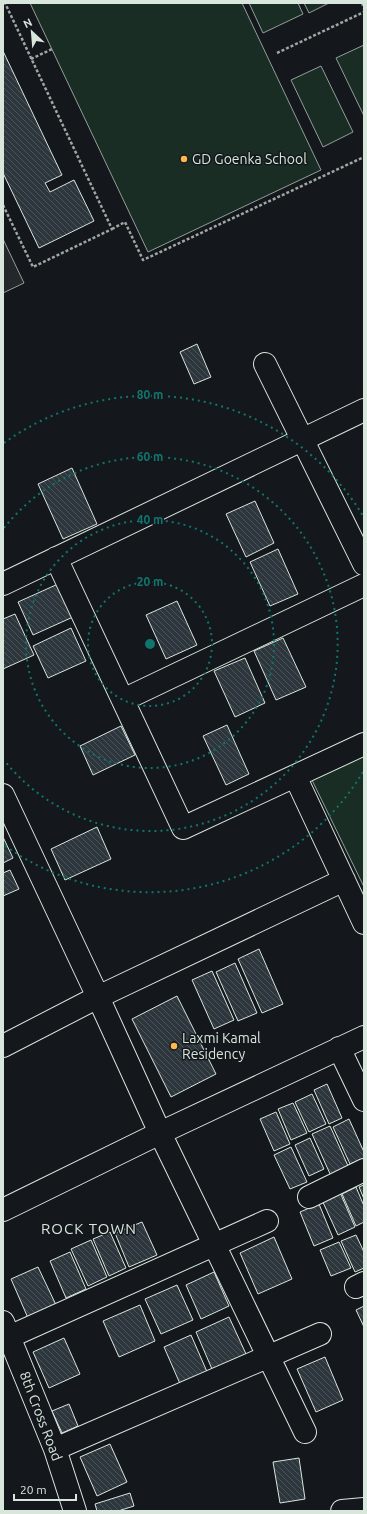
<svg xmlns="http://www.w3.org/2000/svg" width="367" height="1514" viewBox="0 0 367 1514" font-family="Ubuntu,sans-serif">
<style>
.green{fill:#1a2d24;stroke:#939e99}
.parking{fill:#24282b;stroke:#939e99}
.building{fill:url(#building-back-hatch);stroke:#d8e6dc}
.lines{fill:none;stroke-linecap:round;stroke-linejoin:round}
.minor-casing{stroke:#d8e6dc;stroke-width:24}
.path{stroke:#9da8a2;stroke-width:2.5;stroke-dasharray:3 2;stroke-linecap:butt}
.minor{stroke:#14181c;stroke-width:22}
.ring{fill:none;stroke:#0f766e;stroke-width:2;stroke-dasharray:2 4}
.poi-dot{fill:#ffb74d;stroke:#14181c;stroke-width:1.5}
.labels{text-anchor:middle;stroke-width:3;stroke-linejoin:round;paint-order:stroke}
.poi-label{font-size:14px;fill:#d8e6dc;stroke:#14181c;text-anchor:start}
.street-label{font-size:14px;fill:#d8e6dc;stroke:#14181c}
.neighbourhood-label{font-size:15px;letter-spacing:1px;fill:#d8e6dc;stroke:#14181c}
.centre{fill:#0f766e;stroke:#14181c;stroke-width:2}
.ring-label{font-size:12px;text-anchor:middle;font-weight:bold;fill:#0f766e;stroke:#14181c;stroke-width:3;stroke-linejoin:round;paint-order:stroke}
</style>
<defs>
<pattern id="building-back-hatch" width="6" height="6" patternUnits="userSpaceOnUse"><rect width="6" height="6" fill="#2c363c"/><path d="M-1 5l2 2M0 0l6 6M5-1l2 2" fill="none" stroke="#4a5358"/></pattern>
</defs>
<rect width="100%" height="100%" fill="#14181c"/>
<path class="green" d="M30,3H242L321,170L148,252Z
M249,3H298L303,14L263,33Z
M304,3H329L309,13Z
M364,45V116L336,58Z
M321,66L353,132L323,147L291,80Z
M364,753V887L311,778Z"/>
<path class="parking" d="M3,239L24,283L3,293Z"/>
<path class="building" d="M3,51L62,175L45,183L50,192L74,180L94,221L39,248L3,173Z
M197,344L211,377L194,384L180,352Z
M72,468L97,524L63,539L38,484Z
M255,501L274,543L246,557L226,514Z
M278,549L298,594L270,606L250,562Z
M58,584L73,617L33,635L18,602Z
M177,601L197,645L166,659L146,615Z
M15,614L34,655L3,669V619Z
M71,628L86,661L48,678L33,646Z
M283,638L306,687L276,700L254,651Z
M245,658L265,703L235,717L214,671Z
M227,725L249,774L226,785L203,736Z
M121,726L135,755L93,775L80,746Z
M97,827L111,859L65,880L51,849Z
M3,837L13,858L3,863Z
M10,870L19,889L3,896V873Z
M259,949L283,1004L262,1013L238,959Z
M235,963L257,1013L238,1021L216,972Z
M212,971L234,1020L214,1029L192,980Z
M177,996L216,1074L171,1097L132,1019Z
M327,1084L342,1118L329,1124L314,1090Z
M312,1094L326,1124L309,1132L295,1102Z
M293,1103L307,1133L291,1140L278,1109Z
M276,1112L290,1144L274,1151L260,1119Z
M349,1119L364,1152V1158L350,1164L333,1127Z
M330,1126L349,1168L331,1176L312,1134Z
M310,1138L324,1169L309,1176L295,1145Z
M291,1147L307,1182L290,1189L274,1155Z
M364,1185V1199L359,1187Z
M356,1187L364,1206V1222L356,1226L342,1194Z
M339,1190L355,1227L338,1235L321,1198Z
M319,1204L333,1238L314,1246L300,1212Z
M142,1222L157,1255L129,1267L115,1233Z
M110,1232L126,1268L109,1276L93,1239Z
M356,1235L364,1252V1268L355,1272L341,1241Z
M274,1237L292,1279L258,1294L240,1253Z
M91,1240L107,1277L88,1286L71,1249Z
M339,1242L351,1268L331,1276L320,1250Z
M70,1252L86,1289L66,1298L50,1261Z
M38,1267L56,1305L28,1318L11,1279Z
M214,1272L229,1306L201,1319L186,1285Z
M177,1285L193,1320L161,1334L145,1299Z
M140,1305L155,1341L119,1357L103,1321Z
M364,1306V1327L356,1310Z
M229,1317L246,1354L212,1369L196,1332Z
M191,1335L208,1374L181,1386L164,1347Z
M64,1338L80,1374L49,1388L33,1352Z
M325,1357L343,1400L316,1412L297,1369Z
M69,1404L78,1426L62,1433L52,1411Z
M110,1444L127,1482L97,1496L80,1457Z
M299,1458L305,1499L280,1503L273,1462Z
M130,1493L134,1506L118,1511H97L95,1504Z"/>
<g class="lines">
<g class="minor-casing">
<path id="minor" d="M265,364L364,564
M56,558L183,828L364,744
M3,584L364,410
M123,700L364,585
M295,776L364,923
M3,795L98,997L160,1133L305,1432
M3,1046L98,997L344,880
M339,1048L364,1100
M309,1197L364,1170
M3,1210L160,1133L364,1037
M356,1287L364,1283
M3,1322L55,1449L75,1511
M9,1337L267,1221
M55,1449L320,1334
M342,1511L364,1509"/>
</g>
<path class="path" d="M362,3L364,8
M277,53L364,12
M31,59L52,49
M3,205L33,267L112,229L5,3
M112,229L125,222L143,260L364,157"/>
<use href="#minor" class="minor"/>
</g>
<g class="ring">
<circle cx="150" cy="644" r="62"/>
<circle cx="150" cy="644" r="124"/>
<path d="M4 528A187 187 0 1 1 4 760"/>
<path d="M363 772A249 249 0 0 1 4 845M4 443A249 249 0 0 1 363 516"/>
</g>
<g class="poi-dot">
<circle cx="184" cy="159" r="4"/>
<circle cx="174" cy="1046" r="4"/>
</g>
<g class="labels">
<g class="poi-label">
<text x="192" y="164">GD Goenka School</text>
<text x="182" y="1043">Laxmi Kamal<tspan x="182" dy="16">Residency</tspan></text>
</g>
<g class="street-label">
<text transform="translate(41 1416) rotate(69)" y="5">8th Cross Road</text>
</g>
<g class="neighbourhood-label">
<text x="89" y="1234">ROCK TOWN</text>
</g>
</g>
<circle cx="150" cy="644" r="6" class="centre"/>
<g class="ring-label">
<text x="150" y="399">80 m</text>
<text x="150" y="461">60 m</text>
<text x="150" y="524">40 m</text>
<text x="150" y="586">20 m</text>
</g>
<rect width="367" height="1514" fill="none" stroke="#d8e6dc" stroke-width="8"/>
<g transform="translate(32 32) rotate(334)" stroke="#14181c" stroke-width="3" paint-order="stroke">
<path d="M0-3L7 15L0 10L-7 15Z" fill="#d8e6dc"/>
<text y="-6" font-size="11" font-weight="bold" text-anchor="middle" fill="#d8e6dc">N</text>
</g>
<path d="M14 1494v6h62v-6" fill="none" stroke="#d8e6dc" stroke-width="2"/>
<text x="20" y="1494" font-size="12" fill="#d8e6dc" stroke="#14181c" stroke-width="3" paint-order="stroke">20 m</text>
</svg>
